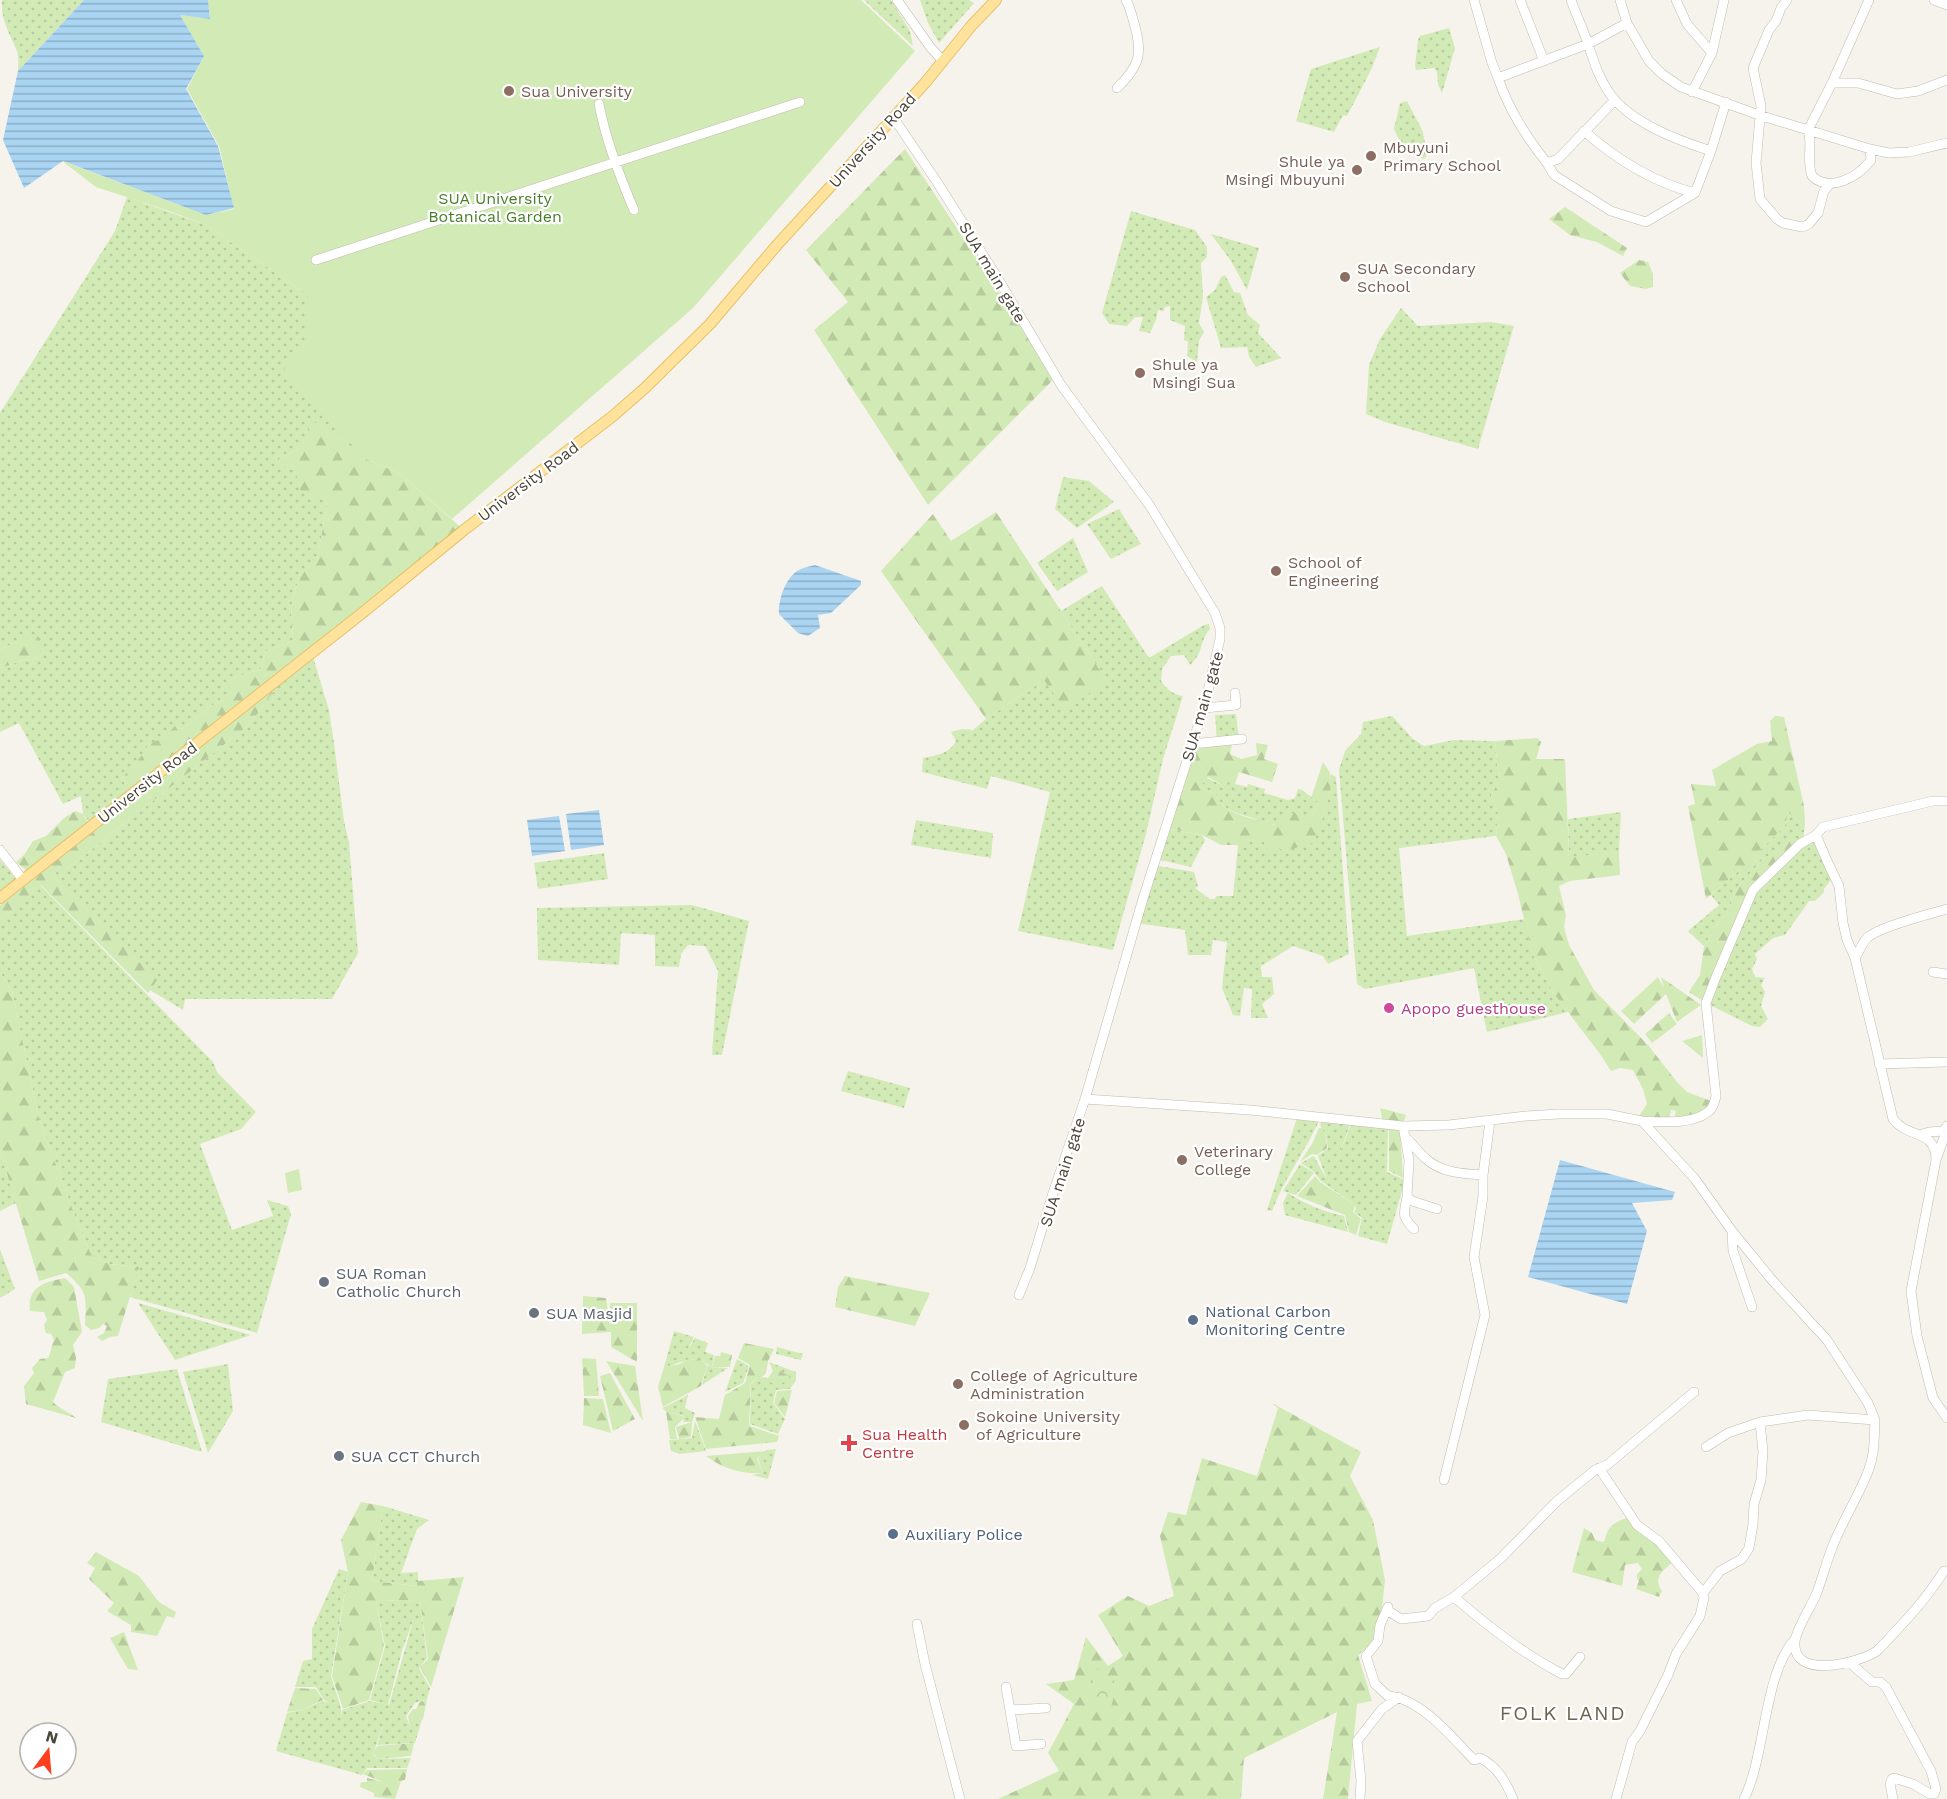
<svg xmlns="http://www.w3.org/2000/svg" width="1947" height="1799" viewBox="0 0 1947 1799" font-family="'Work Sans',sans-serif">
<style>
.grass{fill:url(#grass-dots)}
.forest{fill:url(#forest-firs)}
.park{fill:url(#park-crowns)}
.garden{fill:#d2eab5}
.water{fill:url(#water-rules)}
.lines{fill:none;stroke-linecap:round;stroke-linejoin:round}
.minor-casing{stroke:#c2bbae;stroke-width:10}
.major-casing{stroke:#e6c16a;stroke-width:12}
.minor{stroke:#fff;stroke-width:9}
.major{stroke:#ffe39c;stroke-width:10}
.education-dot{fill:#8d6e63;stroke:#fff;stroke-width:2}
.hotel-dot{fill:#d1479c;stroke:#fff;stroke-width:2}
.worship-dot{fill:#6b7280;stroke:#fff;stroke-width:2}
.service-dot{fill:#5c6f8a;stroke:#fff;stroke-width:2}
.health-dot{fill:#e0444e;stroke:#fff;stroke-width:2}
.labels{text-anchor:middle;stroke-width:4.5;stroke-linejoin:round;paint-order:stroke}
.education-label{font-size:16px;fill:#785e54;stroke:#fff;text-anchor:start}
.street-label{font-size:16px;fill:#4b4439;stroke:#fff}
.park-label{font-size:16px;fill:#4a7f2a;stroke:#fff}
.hotel-label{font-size:16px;fill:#b23c85;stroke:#fff;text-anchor:start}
.worship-label{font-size:16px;fill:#5b616d;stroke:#fff;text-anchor:start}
.service-label{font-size:16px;fill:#4e5e75;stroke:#fff;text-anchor:start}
.health-label{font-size:16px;fill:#be3a42;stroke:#fff;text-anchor:start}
.quarter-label{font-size:20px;letter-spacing:1.5px;fill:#6e6250;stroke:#fff}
</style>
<defs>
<pattern id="grass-dots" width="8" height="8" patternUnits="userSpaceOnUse" patternTransform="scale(1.5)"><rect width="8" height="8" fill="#d2eab5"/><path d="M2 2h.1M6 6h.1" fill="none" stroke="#b6ca9c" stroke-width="1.8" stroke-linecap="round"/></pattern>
<pattern id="forest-firs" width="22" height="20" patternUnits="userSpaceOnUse" patternTransform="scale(1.5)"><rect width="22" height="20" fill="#d2eab5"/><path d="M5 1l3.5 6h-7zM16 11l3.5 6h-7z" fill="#b6ca9c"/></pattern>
<pattern id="park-crowns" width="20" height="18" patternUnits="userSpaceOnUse" patternTransform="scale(1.5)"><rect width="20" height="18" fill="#d2eab5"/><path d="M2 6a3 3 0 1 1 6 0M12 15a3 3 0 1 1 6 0" fill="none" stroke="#b6ca9c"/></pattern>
<pattern id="water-rules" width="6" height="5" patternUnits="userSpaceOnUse" patternTransform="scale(1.5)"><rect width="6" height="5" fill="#a9d4f2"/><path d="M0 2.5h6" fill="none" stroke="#8caec5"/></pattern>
</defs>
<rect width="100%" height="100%" fill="#f6f3ec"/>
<path class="grass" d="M2,0H84L18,71C18,64 19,57 17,51C10,35 0,18 2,0Z
M864,0H891L910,31L913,46Z
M920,0H969L974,3L939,43L928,23Z
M1449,28L1455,48L1442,93L1438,85L1437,71L1434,68L1416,70L1415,66L1418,40L1420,36Z
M1380,47L1371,70L1347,116L1343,115L1334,132L1296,121L1311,69Z
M1407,101L1423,132L1427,155L1424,159L1405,152L1394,129L1400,103Z
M127,197L206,225L308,295L364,458L300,448L279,459V465L300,467L322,492L327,505L317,561L300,573L291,607L293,641L266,651L261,669L230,679V692L182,729L176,726L163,738L149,744L144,754L122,778L130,795L92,825L83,814L81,796L63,804L19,723L0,732V668L24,660L39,658L17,641L0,650V413L115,231Z
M1131,211L1195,230L1207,247V257L1201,263L1203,297L1199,323L1204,332L1199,341L1197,362L1187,356L1188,342L1184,340L1185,326L1170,320V306L1165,307L1164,311L1158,310L1156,320L1150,333L1139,331L1143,317H1135L1127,326L1109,324L1102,313Z
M1211,234L1259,248L1247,290L1231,261Z
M1225,275L1234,292L1240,293L1248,315L1260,325L1258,333L1281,358L1256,367L1249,357L1247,347L1221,348L1206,297L1215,290L1221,277Z
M1401,308L1418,326L1491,322L1514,326L1478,449L1385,422L1366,414L1369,365L1380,339Z
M1063,477L1089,481L1114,502L1077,528L1055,509Z
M1119,509L1141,544L1111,559L1087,524Z
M1073,538L1088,572L1057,591L1037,563Z
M1102,586L1149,658L1204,625L1209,624L1210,629C1199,641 1204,653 1190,665L1184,655L1171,656L1162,669L1161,681C1168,690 1172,694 1183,696L1163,759L1146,834L1113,950L1018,931L1050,792L991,776L987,789L922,772L923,758C937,755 949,754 956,741L951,732L962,729L973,730L986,719L1044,680L1107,681L1061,611Z
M313,657L329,710L334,743L344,821L349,842L358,953L332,999H185L183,1010L150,990L156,980L53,876L61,867L67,869L250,724L278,685Z
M1236,714L1239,739L1217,741L1215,715Z
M1392,716L1413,739L1424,746L1454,740L1495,741L1499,781L1491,795L1498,812L1496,836L1399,848L1407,936L1525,919L1532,953L1555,995L1568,1012L1487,1032L1474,968L1365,989L1357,984L1339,770L1345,751L1361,734L1363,722Z
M1331,774L1336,777L1349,954L1328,964L1323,956L1293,946L1261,966L1262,977H1272L1274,994L1262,1004L1268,1018H1251L1252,989L1244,988L1240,1016L1233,1015L1222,988L1227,942L1213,940L1211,955H1188L1185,930L1136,923L1153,865L1194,872L1198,886L1195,888L1210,899H1215L1216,896H1233L1238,845C1244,845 1247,842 1252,841C1260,840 1270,844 1277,847L1319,828L1327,804Z
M1202,776L1222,785L1235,784L1247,787L1248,784L1265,789L1264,793L1288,800L1295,798L1298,789L1302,790L1318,802L1312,817L1308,819L1268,825C1250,813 1224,817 1215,793L1205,790L1201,786Z
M1788,811L1798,821L1805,823L1803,842L1816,835L1834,876L1824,889V892L1815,901H1809L1785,935L1773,938L1755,954L1757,959L1752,969L1755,977L1765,978L1761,985L1765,992L1761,1006L1768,1019L1760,1027L1752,1026L1706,1003L1753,890L1796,848L1791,841L1762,860L1738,887L1727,913L1719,922L1704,946L1688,931L1719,905L1711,895L1742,868L1755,863L1757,853L1785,826Z
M1621,812L1619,852L1569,858L1568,819Z
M916,820L993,833L991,858L911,845Z
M1169,829L1202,835L1205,840L1191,867L1160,860Z
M604,853L608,879L538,889L534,863Z
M0,859L16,879L0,893Z
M40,885L213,1062L217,1072L256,1112L241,1129L200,1144L232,1230L273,1216L267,1200L288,1206L291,1214L257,1333L130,1297L138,1267L109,1264L92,1256L79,1227L39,1119L12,991L0,972V920Z
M692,905L749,921L722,1055H712L718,971L705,946L688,945L681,954L679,967L655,966V935L621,933L619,965L538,960L537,908Z
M848,1071L910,1088L904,1108L841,1091Z
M1297,1118L1320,1119C1306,1150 1284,1179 1272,1211L1267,1210Z
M1323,1119L1351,1122L1335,1165L1352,1122L1388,1128L1387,1172L1405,1180L1387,1244L1358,1236L1362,1218L1354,1212L1356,1209L1355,1205L1321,1181L1314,1172L1301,1163L1314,1156L1327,1180L1318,1156L1328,1148L1326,1136L1320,1125Z
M0,1150L16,1203L0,1211Z
M1300,1164L1314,1173L1296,1195L1283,1191Z
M1288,1193C1305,1204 1324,1212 1344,1216L1348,1232L1285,1215L1283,1203Z
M0,1249L15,1289L0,1298Z
M138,1303L251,1335L175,1360Z
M674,1331L694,1337L687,1351L695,1338L708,1343L705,1352L714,1355L712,1367L728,1368L702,1385L707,1366H710C692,1353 684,1363 664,1367Z
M777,1347L803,1354L801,1360L776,1354Z
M737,1359L749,1366L743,1383L725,1392Z
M769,1362L796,1372V1380L790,1389L776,1390L773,1403L785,1419L778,1434L750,1424L751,1384L758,1377L768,1378L773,1371Z
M228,1364L233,1411L208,1453L183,1372Z
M177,1369L202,1452L101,1422L108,1379Z
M688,1395L685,1408L695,1413L692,1422H683L684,1416L665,1411L663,1408Z
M695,1421L706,1451L680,1454L671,1451L669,1440L692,1438Z
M776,1449L768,1479L752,1475L763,1473L758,1459L766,1450Z
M383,1506L429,1520L417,1529L401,1573L418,1572V1586L372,1581Z
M339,1569L348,1572L331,1676L341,1708V1718L342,1710L370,1701L389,1705L414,1618L402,1651L388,1705L370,1700L385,1646L376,1601L420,1600L427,1658L419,1668L430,1688L427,1699L415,1703L406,1716L410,1727L422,1719L415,1743L377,1745L384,1720L373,1755L379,1759L411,1758L407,1768H367L362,1775L276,1751L287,1713L302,1710L323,1701L330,1703L324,1700L316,1687H295L303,1661L312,1659V1629Z"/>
<path class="forest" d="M905,149L1055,378L928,505L814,330L848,302L806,250Z
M1565,207L1627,248L1623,256L1597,242L1570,235L1549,219Z
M1639,260L1648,262L1653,274V287L1646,289L1630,286L1620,273Z
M312,421L344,436L364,458L399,473L464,530L278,685L250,724L67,869L61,867L53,876L157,980L148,993L41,885L0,920V905L36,877L130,795L122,778L143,754L148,744L163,738L176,725L182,729L230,692V679L261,669L266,651L293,641L291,607L300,573L317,561L327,505L322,493L313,503L295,484L299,467L279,465V459L300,448Z
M996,512L1107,681L1065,710L1044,680L986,719L881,571L933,514L951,541Z
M37,634L42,644L39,658L24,660L0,668V650L17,641Z
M1775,716L1784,717L1804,806L1805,823L1798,821L1788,812L1785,826L1757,853L1755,863L1752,868H1742L1706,899L1688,806L1695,804L1691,784L1716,786L1712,770L1757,744L1772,741L1770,721Z
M1537,738L1541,742L1536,759H1565L1569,857L1619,852L1620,875L1570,881L1559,886L1566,915L1564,927L1569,945L1594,990L1648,1045L1677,1082L1687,1092L1714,1102L1712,1108L1678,1122L1675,1116L1676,1111L1671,1110L1670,1115L1672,1122L1642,1121L1639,1116L1647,1104L1643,1089L1633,1070L1620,1068L1611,1071L1600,1054L1555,995L1532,953L1518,894L1506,854L1496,836L1498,812L1491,795L1499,781L1495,741Z
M1233,740L1230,754L1241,759L1257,755L1256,743L1268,745L1264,759L1278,764L1272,782L1239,772L1235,784L1222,785L1208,777L1201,786L1205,790L1215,793C1224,817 1253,817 1274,825L1280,817L1298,812L1307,819L1312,817L1318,802L1311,798L1323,762C1325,766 1330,771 1330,774C1334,789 1320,831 1313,843L1284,851L1277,847L1270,855L1265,842L1252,841L1245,845H1221L1202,835L1165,828L1194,746Z
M75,811L83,814L88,822L26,870L16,862L24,855L33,841L46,836L64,818Z
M1791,840L1796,848L1762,881L1706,1003L1689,992L1700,975L1704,946L1719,922L1727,913L1738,887L1762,860Z
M0,972L12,991L39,1119L79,1227L92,1256L109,1264L139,1267L118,1336L110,1337L102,1341L97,1337L104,1333L107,1326L103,1324L99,1328L91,1330L85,1325C86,1296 89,1293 66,1273L39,1281L0,1150Z
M1658,977L1664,988L1661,977L1701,1005L1677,1022L1666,994L1634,1024L1621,1011Z
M1669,1013L1677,1024L1652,1043L1645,1034Z
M1702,1035L1703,1058L1682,1041Z
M1380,1108L1406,1115L1403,1124L1383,1123Z
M1319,1128H1322L1326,1137L1327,1148L1317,1155L1312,1154L1300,1162L1312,1144Z
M1389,1128L1400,1129L1403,1178L1389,1171Z
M1315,1176L1320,1182L1355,1205L1353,1212L1361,1219L1356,1235L1349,1232L1345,1215L1297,1196Z
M845,1276L930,1293L915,1326L835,1307L838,1287Z
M65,1278L74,1287L82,1332L73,1345L76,1358L75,1368L65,1372L53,1402C62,1411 68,1411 76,1418L26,1404L24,1386L34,1373L32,1368L40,1359L48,1358C52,1351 51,1346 54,1340L51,1334L46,1333L44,1325L47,1320L44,1312L30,1311C27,1286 45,1282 65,1278Z
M583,1296L606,1298L610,1325V1303H637V1362L611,1347V1332L582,1334Z
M744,1343L774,1349L768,1361L766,1373L762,1377H758L751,1383L749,1423L750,1426L779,1436L777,1442L706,1449L695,1417L719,1419L725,1395L745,1383L750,1365L738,1358Z
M721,1352L732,1355L730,1367H712L715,1356H720Z
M582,1358L596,1359L599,1396H584Z
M688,1359L700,1360L707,1365L701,1386L663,1407L658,1387L664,1367L680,1364Z
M606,1361L635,1366L643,1421Z
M779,1370L790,1377L780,1385L769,1382Z
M610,1373L635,1419L613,1431L600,1376Z
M792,1390L785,1417L774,1403L777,1391Z
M584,1398L603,1399L611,1433L583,1425Z
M1272,1403L1361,1452L1350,1476L1373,1520L1385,1580L1380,1625L1374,1642L1358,1655L1372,1701L1357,1704L1348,1799H1323L1337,1712L1244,1758L1241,1799H998L1059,1771L1048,1753L1074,1704L1046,1684L1074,1680L1086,1637L1108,1666L1123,1656L1098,1615L1128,1596L1149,1606L1174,1596L1160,1536L1168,1512L1186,1515L1202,1458L1257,1476L1278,1408Z
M666,1411L685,1417L675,1427L677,1439H670Z
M692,1422L691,1437L679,1439L676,1427Z
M766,1451L757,1459L763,1473C743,1475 722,1468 706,1456Z
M361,1502L383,1506L372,1581L417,1586L418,1581L464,1577L431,1687L420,1667L428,1659L420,1600L376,1601L384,1646L369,1700L343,1709L332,1676L348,1572L341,1540Z
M1629,1511L1674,1561C1664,1570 1652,1577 1662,1591L1659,1597L1636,1589L1639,1581L1637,1579V1574L1642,1569L1638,1563L1625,1565L1622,1586L1572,1572L1584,1528L1592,1533L1595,1540L1603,1542L1605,1540C1607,1527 1614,1522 1627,1518Z
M96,1552L139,1576L159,1602L176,1612L174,1618L167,1616L157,1636L131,1632V1625L107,1611L114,1603L89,1579L95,1568L87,1563Z
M124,1632L138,1670L128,1669L110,1638Z
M295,1688L316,1689L323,1700L302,1710L287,1712Z
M427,1699L423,1719L410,1727L408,1716L413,1709H416L420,1702Z
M414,1743L411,1756L379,1759L373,1754L377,1746Z
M407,1769L405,1780L401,1781L395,1799L374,1797V1793L360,1787L361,1782H367V1778L383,1782L363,1774L367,1770Z"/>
<path class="park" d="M1093,1665L1117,1683L1110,1712L1088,1704Z"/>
<path class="garden" d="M208,0H861L915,51L693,308L452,519L399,473L364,458L284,369L307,338L308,295L206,225L169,211L96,187L62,161L206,215L234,209L219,146L187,89L204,56L180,15L210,19Z
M299,1169L302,1190L288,1193L285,1173Z"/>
<path class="water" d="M84,0H208L210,19L180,15L204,56L186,89L218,146L234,208L206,215L63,161L24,188L3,140L18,71Z
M815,565L861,581V585L831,613L818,615L820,628L808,636L798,633L779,614C778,600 786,575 801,569C805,567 811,566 815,565Z
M599,810L604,845L571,850L566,814Z
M559,816L565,851L532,856L527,820Z
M1560,1160L1675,1192L1672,1200L1632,1203L1647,1231L1627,1304L1528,1277Z"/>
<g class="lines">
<g class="minor-casing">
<path id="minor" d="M897,0L931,48L943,61
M1474,0L1492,63L1498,78L1588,44L1627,23
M1520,0L1544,61
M1571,0C1576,14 1583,29 1588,44C1594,61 1597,74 1608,91C1628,122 1677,140 1711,151
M1620,0L1627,23L1649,61L1662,74L1681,87L1759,115L1870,149L1889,153L1909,152L1947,143
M1676,0L1687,24L1712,53
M1787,0L1781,8L1776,21L1769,30L1753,68L1761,106L1756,163L1760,199L1777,219L1783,223L1802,227L1809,224L1818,213L1824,191L1830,184
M1869,0L1832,83L1808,130C1813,145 1806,160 1812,176C1830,193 1858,177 1871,160L1870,149
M1934,0L1947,5
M1498,78C1509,110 1526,137 1547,163L1558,159L1615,100
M1832,83H1858L1897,94L1918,91L1947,80
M1117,88C1140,66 1143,53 1134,23C1132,15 1130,7 1126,0
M1692,92L1712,53L1724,0
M599,104C606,141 619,175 634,210
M893,117L937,182L997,277L1061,385L1150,506L1215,613L1220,628V639L1205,704L1142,902L1085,1099L1053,1193L1030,1268L1019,1295
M1584,131C1617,160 1652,182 1695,193
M1547,163L1554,175L1611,211L1646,222L1695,193L1711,151L1726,102
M316,260L800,102
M1204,708L1236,705L1235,693
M1192,744L1242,739
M1816,835L1828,863L1839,886L1843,923L1847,940L1855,958L1893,1119C1908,1139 1936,1129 1936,1160
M0,850L23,880
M1855,958C1859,952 1862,943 1867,938C1878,927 1930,914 1947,909
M1933,972L1947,974
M1879,1064L1947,1062
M1085,1099L1250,1110L1403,1126L1449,1125L1526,1116L1559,1114H1607L1642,1121L1695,1179L1732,1231L1772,1280L1827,1340L1868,1403L1875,1420L1808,1415L1760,1422L1763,1452L1761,1480L1754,1504L1753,1524L1749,1548L1742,1559L1720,1571L1703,1593L1704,1598L1700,1616L1676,1654L1668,1675L1640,1731L1632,1742L1616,1799
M1642,1121C1661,1122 1697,1125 1711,1109C1714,1105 1715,1100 1716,1096L1706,1003L1716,977L1753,890L1800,844L1816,835L1823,827L1933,801H1947
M1403,1126L1409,1160L1407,1197L1412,1201L1437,1209
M1947,1129L1936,1160L1911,1291L1917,1336L1933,1398L1947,1418
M1920,1135L1929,1132L1943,1131L1947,1126
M1406,1138C1413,1144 1418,1152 1425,1158C1441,1173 1463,1174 1483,1175
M1407,1197C1404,1213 1401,1216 1414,1229
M1732,1232L1733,1251L1752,1307
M1875,1420C1874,1437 1875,1453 1869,1469C1859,1496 1842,1521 1832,1548C1826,1563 1822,1580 1816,1595C1810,1608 1797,1628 1795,1641C1791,1681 1859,1663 1877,1651C1902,1625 1925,1601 1944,1571
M1706,1447L1728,1433L1760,1422
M1599,1468L1637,1525L1659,1541L1703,1593
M1444,1480L1485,1315L1474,1257L1483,1196V1175L1490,1121
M1454,1597C1488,1626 1522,1653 1562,1674H1566L1580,1657
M1388,1607L1380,1625L1378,1641L1366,1656L1375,1684L1388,1696C1420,1698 1452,1737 1474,1760L1480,1758C1497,1766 1506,1782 1513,1799
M1387,1610L1401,1619L1428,1616L1435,1608L1454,1597L1501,1558L1557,1501L1595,1470L1607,1465L1694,1392
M917,1624L925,1664L960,1799
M1849,1662L1872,1682H1880L1886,1687L1931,1771L1936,1789L1934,1794H1930L1913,1784L1894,1778L1892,1779L1890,1784L1893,1799
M1006,1687L1016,1746L1041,1744
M1010,1710L1046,1708
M1360,1799L1361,1781L1357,1741L1382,1709L1399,1697
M1744,1799C1766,1755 1763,1675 1795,1639"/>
</g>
<g class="major-casing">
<path id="major" d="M0,898L361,614L464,530L613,416L645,388L710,324L777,245L925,83L972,25L996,0"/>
</g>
<use href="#minor" class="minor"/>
<use href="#major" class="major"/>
</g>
<g class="education-dot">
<circle cx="509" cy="91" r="6"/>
<circle cx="1371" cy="156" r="6"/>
<circle cx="1357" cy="170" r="6"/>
<circle cx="1345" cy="277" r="6"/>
<circle cx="1140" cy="373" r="6"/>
<circle cx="1276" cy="571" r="6"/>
<circle cx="1182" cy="1160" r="6"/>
<circle cx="958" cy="1384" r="6"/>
<circle cx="964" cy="1425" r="6"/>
</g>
<circle class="hotel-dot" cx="1389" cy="1008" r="6"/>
<g class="worship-dot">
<circle cx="324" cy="1282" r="6"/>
<circle cx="534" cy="1313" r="6"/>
<circle cx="339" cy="1456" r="6"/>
</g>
<g class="service-dot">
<circle cx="1193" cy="1320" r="6"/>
<circle cx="893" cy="1534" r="6"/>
</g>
<path class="health-dot" d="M846 1434h6v6h6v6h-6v6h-6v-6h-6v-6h6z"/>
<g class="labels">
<g class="education-label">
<text x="521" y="97">Sua University</text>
<text x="1383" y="153">Mbuyuni<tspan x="1383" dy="18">Primary School</tspan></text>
<text x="1345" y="167" text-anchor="end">Shule ya<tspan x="1345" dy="18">Msingi Mbuyuni</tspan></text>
<text x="1357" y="274">SUA Secondary<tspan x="1357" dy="18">School</tspan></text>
<text x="1152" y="370">Shule ya<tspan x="1152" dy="18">Msingi Sua</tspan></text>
<text x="1288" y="568">School of<tspan x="1288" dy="18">Engineering</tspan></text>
<text x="1194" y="1157">Veterinary<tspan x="1194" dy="18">College</tspan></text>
<text x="970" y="1381">College of Agriculture<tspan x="970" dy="18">Administration</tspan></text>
<text x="976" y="1422">Sokoine University<tspan x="976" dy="18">of Agriculture</tspan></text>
</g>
<g class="street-label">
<text transform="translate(872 140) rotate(-48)" y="6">University Road</text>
<text transform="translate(993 272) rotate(59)" y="6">SUA main gate</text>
<text transform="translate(528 481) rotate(-37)" y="6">University Road</text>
<text transform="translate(1202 706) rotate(-74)" y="6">SUA main gate</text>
<text transform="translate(147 782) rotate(-38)" y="6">University Road</text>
<text transform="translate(1062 1172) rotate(-72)" y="6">SUA main gate</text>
</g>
<g class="park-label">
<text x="495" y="204">SUA University<tspan x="495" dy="18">Botanical Garden</tspan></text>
</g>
<g class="hotel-label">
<text x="1401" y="1014">Apopo guesthouse</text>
</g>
<g class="worship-label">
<text x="336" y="1279">SUA Roman<tspan x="336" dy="18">Catholic Church</tspan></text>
<text x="546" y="1319">SUA Masjid</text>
<text x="351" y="1462">SUA CCT Church</text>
</g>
<g class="service-label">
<text x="1205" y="1317">National Carbon<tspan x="1205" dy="18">Monitoring Centre</tspan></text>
<text x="905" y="1540">Auxiliary Police</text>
</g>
<g class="health-label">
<text x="862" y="1440">Sua Health<tspan x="862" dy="18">Centre</tspan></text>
</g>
<g class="quarter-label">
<text x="1563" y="1720">FOLK LAND</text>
</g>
</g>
<g transform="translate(48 1751) rotate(16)"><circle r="28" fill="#ffffff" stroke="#b7b4b0" stroke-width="1.5"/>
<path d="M0-4.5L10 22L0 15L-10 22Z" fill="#fc3f1d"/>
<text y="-9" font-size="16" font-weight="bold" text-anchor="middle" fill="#4b4439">N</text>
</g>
</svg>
